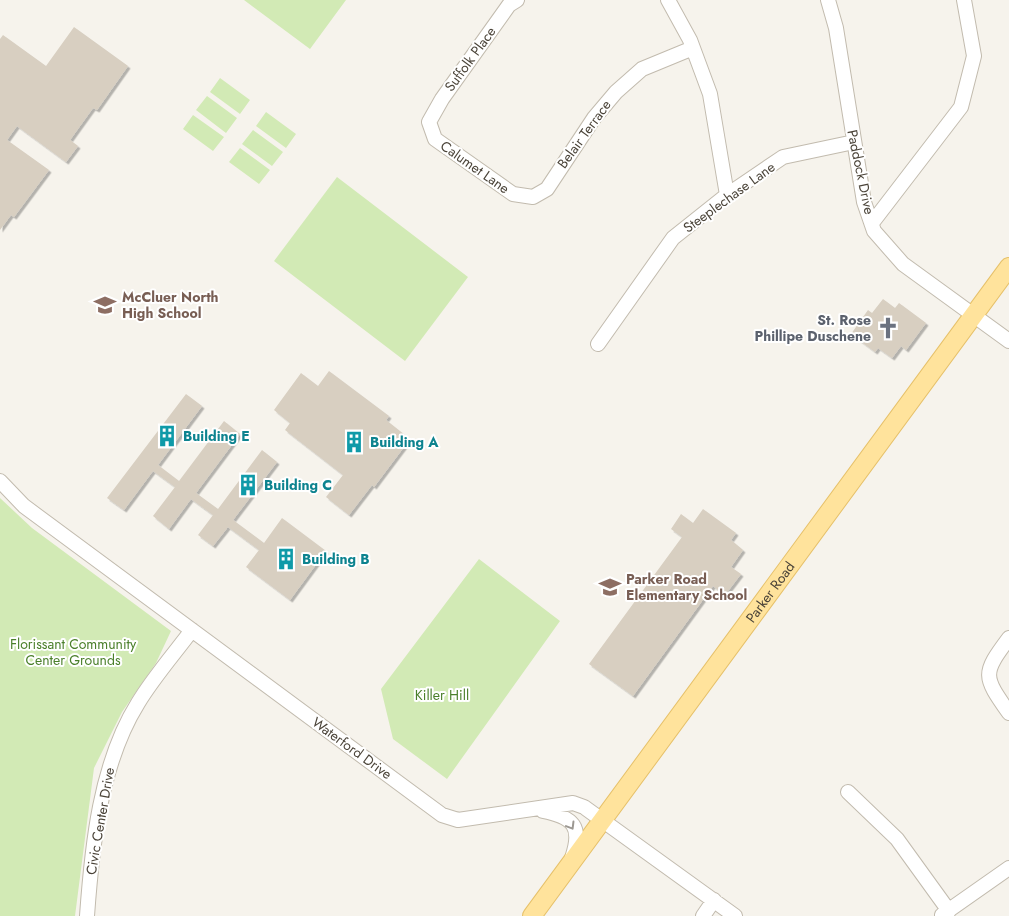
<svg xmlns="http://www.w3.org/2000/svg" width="1009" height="916" viewBox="0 0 1009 916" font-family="Jost,sans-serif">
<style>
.green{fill:#d2eab5}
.building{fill:#d8cfc1;filter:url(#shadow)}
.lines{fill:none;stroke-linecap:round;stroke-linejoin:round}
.minor-casing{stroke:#c2bbae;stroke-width:16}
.major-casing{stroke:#e6c16a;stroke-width:20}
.minor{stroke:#fff;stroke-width:14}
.major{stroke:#ffe39c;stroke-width:18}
.oneway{stroke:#9c9892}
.labels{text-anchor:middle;stroke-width:4;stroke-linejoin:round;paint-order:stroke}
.street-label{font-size:14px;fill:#4b4439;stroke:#fff}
.education-label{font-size:14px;font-weight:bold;fill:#785e54;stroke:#fff;text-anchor:start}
.worship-label{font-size:14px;font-weight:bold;fill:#5b616d;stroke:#fff;text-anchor:end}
.culture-label{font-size:14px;font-weight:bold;fill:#0d838f;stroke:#fff;text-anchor:start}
.park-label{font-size:14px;fill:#4a7f2a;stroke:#fff}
</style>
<defs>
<filter id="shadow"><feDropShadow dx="2.5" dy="2.5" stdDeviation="0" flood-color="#0004"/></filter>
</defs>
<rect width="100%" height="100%" fill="#f6f3ec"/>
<path class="green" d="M244,0H346L310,49Z
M220,78L250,100L240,114L210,92Z
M207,96L237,118L226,133L196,110Z
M266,112L296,134L286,148L256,126Z
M193,115L224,137L213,151L183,129Z
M253,130L283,152L272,166L242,144Z
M240,148L270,170L259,184L229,162Z
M337,177L468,277L405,361L274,261Z
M0,498L32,528L171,631L156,663L122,712L94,768L75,916H0Z
M479,559L560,621L447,779L393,739L381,689Z"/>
<path class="building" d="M74,27L128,66L97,110L93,108L70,140L78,146L66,162L17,126L7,140L49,170L14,217L11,215L0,230V39L3,35L46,66Z
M883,299L895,308L899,303L926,323L906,350L901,346L892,358L878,348L875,352L851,334L868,310L872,313Z
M329,371L389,416L386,420L410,439L374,487L372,485L349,515L326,497L343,475L285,430L290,423L274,410L301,373L318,386Z
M186,394L202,406L158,465L179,481L224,421L240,434L196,493L218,509L262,450L277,462L233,520L264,543L282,518L326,551L290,600L246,567L259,550L228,527L213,546L198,535L213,515L191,499L169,529L153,516L175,487L153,471L124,510L107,498Z
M703,509L736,533L731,540L743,550L731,567L741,574L725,595L713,586L633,696L589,664L682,537L671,529L681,514L693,523Z"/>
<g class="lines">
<g class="minor-casing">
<path id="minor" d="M517,0L509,5L442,99L429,122L435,139L513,194L533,197L547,189L594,118L616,92L642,69L693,48
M668,0L690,40L710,94L727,195
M828,0L836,28L864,202L874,231L903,264L1009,341
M872,223L961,107L974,56L964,0
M598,344L673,238L727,195L783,157L854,142
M0,481L24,506L442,815L458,820L573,803L584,807L735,916
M1009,638C982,674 983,676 1009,713
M848,792L897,839L949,911
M543,811C573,817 583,826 572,858
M942,915L1009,868
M87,916C92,846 100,764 138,703C153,678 174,654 192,630
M703,916L714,900"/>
</g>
<g class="major-casing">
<g id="major">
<path id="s1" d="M532,916L1009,267"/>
</g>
</g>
<use href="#minor" class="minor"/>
<use href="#major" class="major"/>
</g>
<defs><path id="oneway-chevron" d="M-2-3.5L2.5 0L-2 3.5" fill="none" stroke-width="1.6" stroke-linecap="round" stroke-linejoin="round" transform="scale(1.25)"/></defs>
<use class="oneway" href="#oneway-chevron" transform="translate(571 826) rotate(59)"/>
<defs>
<g id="school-bare" transform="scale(1.725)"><path d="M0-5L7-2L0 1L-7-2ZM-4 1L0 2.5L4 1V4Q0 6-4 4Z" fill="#8d6e63" stroke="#fff" stroke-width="2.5" paint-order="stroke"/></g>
<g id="church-bare" transform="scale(1.725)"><path d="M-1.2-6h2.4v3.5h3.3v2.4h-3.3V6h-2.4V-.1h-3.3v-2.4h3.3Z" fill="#6b7280" stroke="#fff" stroke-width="2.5" paint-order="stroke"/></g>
<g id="building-bare" transform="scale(1.725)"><path d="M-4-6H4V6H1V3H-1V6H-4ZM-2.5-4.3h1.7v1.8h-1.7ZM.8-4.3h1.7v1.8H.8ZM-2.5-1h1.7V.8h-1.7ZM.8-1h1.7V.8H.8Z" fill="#0f9aa8" stroke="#fff" stroke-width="2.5" paint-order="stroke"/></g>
</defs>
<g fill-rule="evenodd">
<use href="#school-bare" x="105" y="305"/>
<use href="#church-bare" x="888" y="328"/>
<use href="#building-bare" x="167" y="436"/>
<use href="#building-bare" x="354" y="442"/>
<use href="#building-bare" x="248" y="485"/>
<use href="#building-bare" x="286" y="559"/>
<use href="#school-bare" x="610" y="587"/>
</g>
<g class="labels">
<g class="street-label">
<text transform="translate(470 59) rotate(-54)" y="5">Suffolk Place</text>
<text transform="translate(584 134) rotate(-54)" y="5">Belair Terrace</text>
<text transform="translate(475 167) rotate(35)" y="5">Calumet Lane</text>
<text transform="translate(861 172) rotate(78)" y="5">Paddock Drive</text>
<text transform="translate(729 197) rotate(-36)" y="5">Steeplechase Lane</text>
<text dy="5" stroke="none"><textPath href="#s1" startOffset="402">Parker Road</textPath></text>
<text transform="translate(352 748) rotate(36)" y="5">Waterford Drive</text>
<text transform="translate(100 821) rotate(-80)" y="5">Civic Center Drive</text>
</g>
<g class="education-label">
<text x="122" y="302">McCluer North<tspan x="122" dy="16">High School</tspan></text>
<text x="626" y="584">Parker Road<tspan x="626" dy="16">Elementary School</tspan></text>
</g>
<g class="worship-label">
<text x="871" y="325">St. Rose<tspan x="871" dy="16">Phillipe Duschene</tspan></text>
</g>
<g class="culture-label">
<text x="183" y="441">Building E</text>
<text x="370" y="447">Building A</text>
<text x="264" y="490">Building C</text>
<text x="302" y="564">Building B</text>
</g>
<g class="park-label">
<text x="73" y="649">Florissant Community<tspan x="73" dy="16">Center Grounds</tspan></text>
<text x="442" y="700">Killer Hill</text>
</g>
</g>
</svg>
